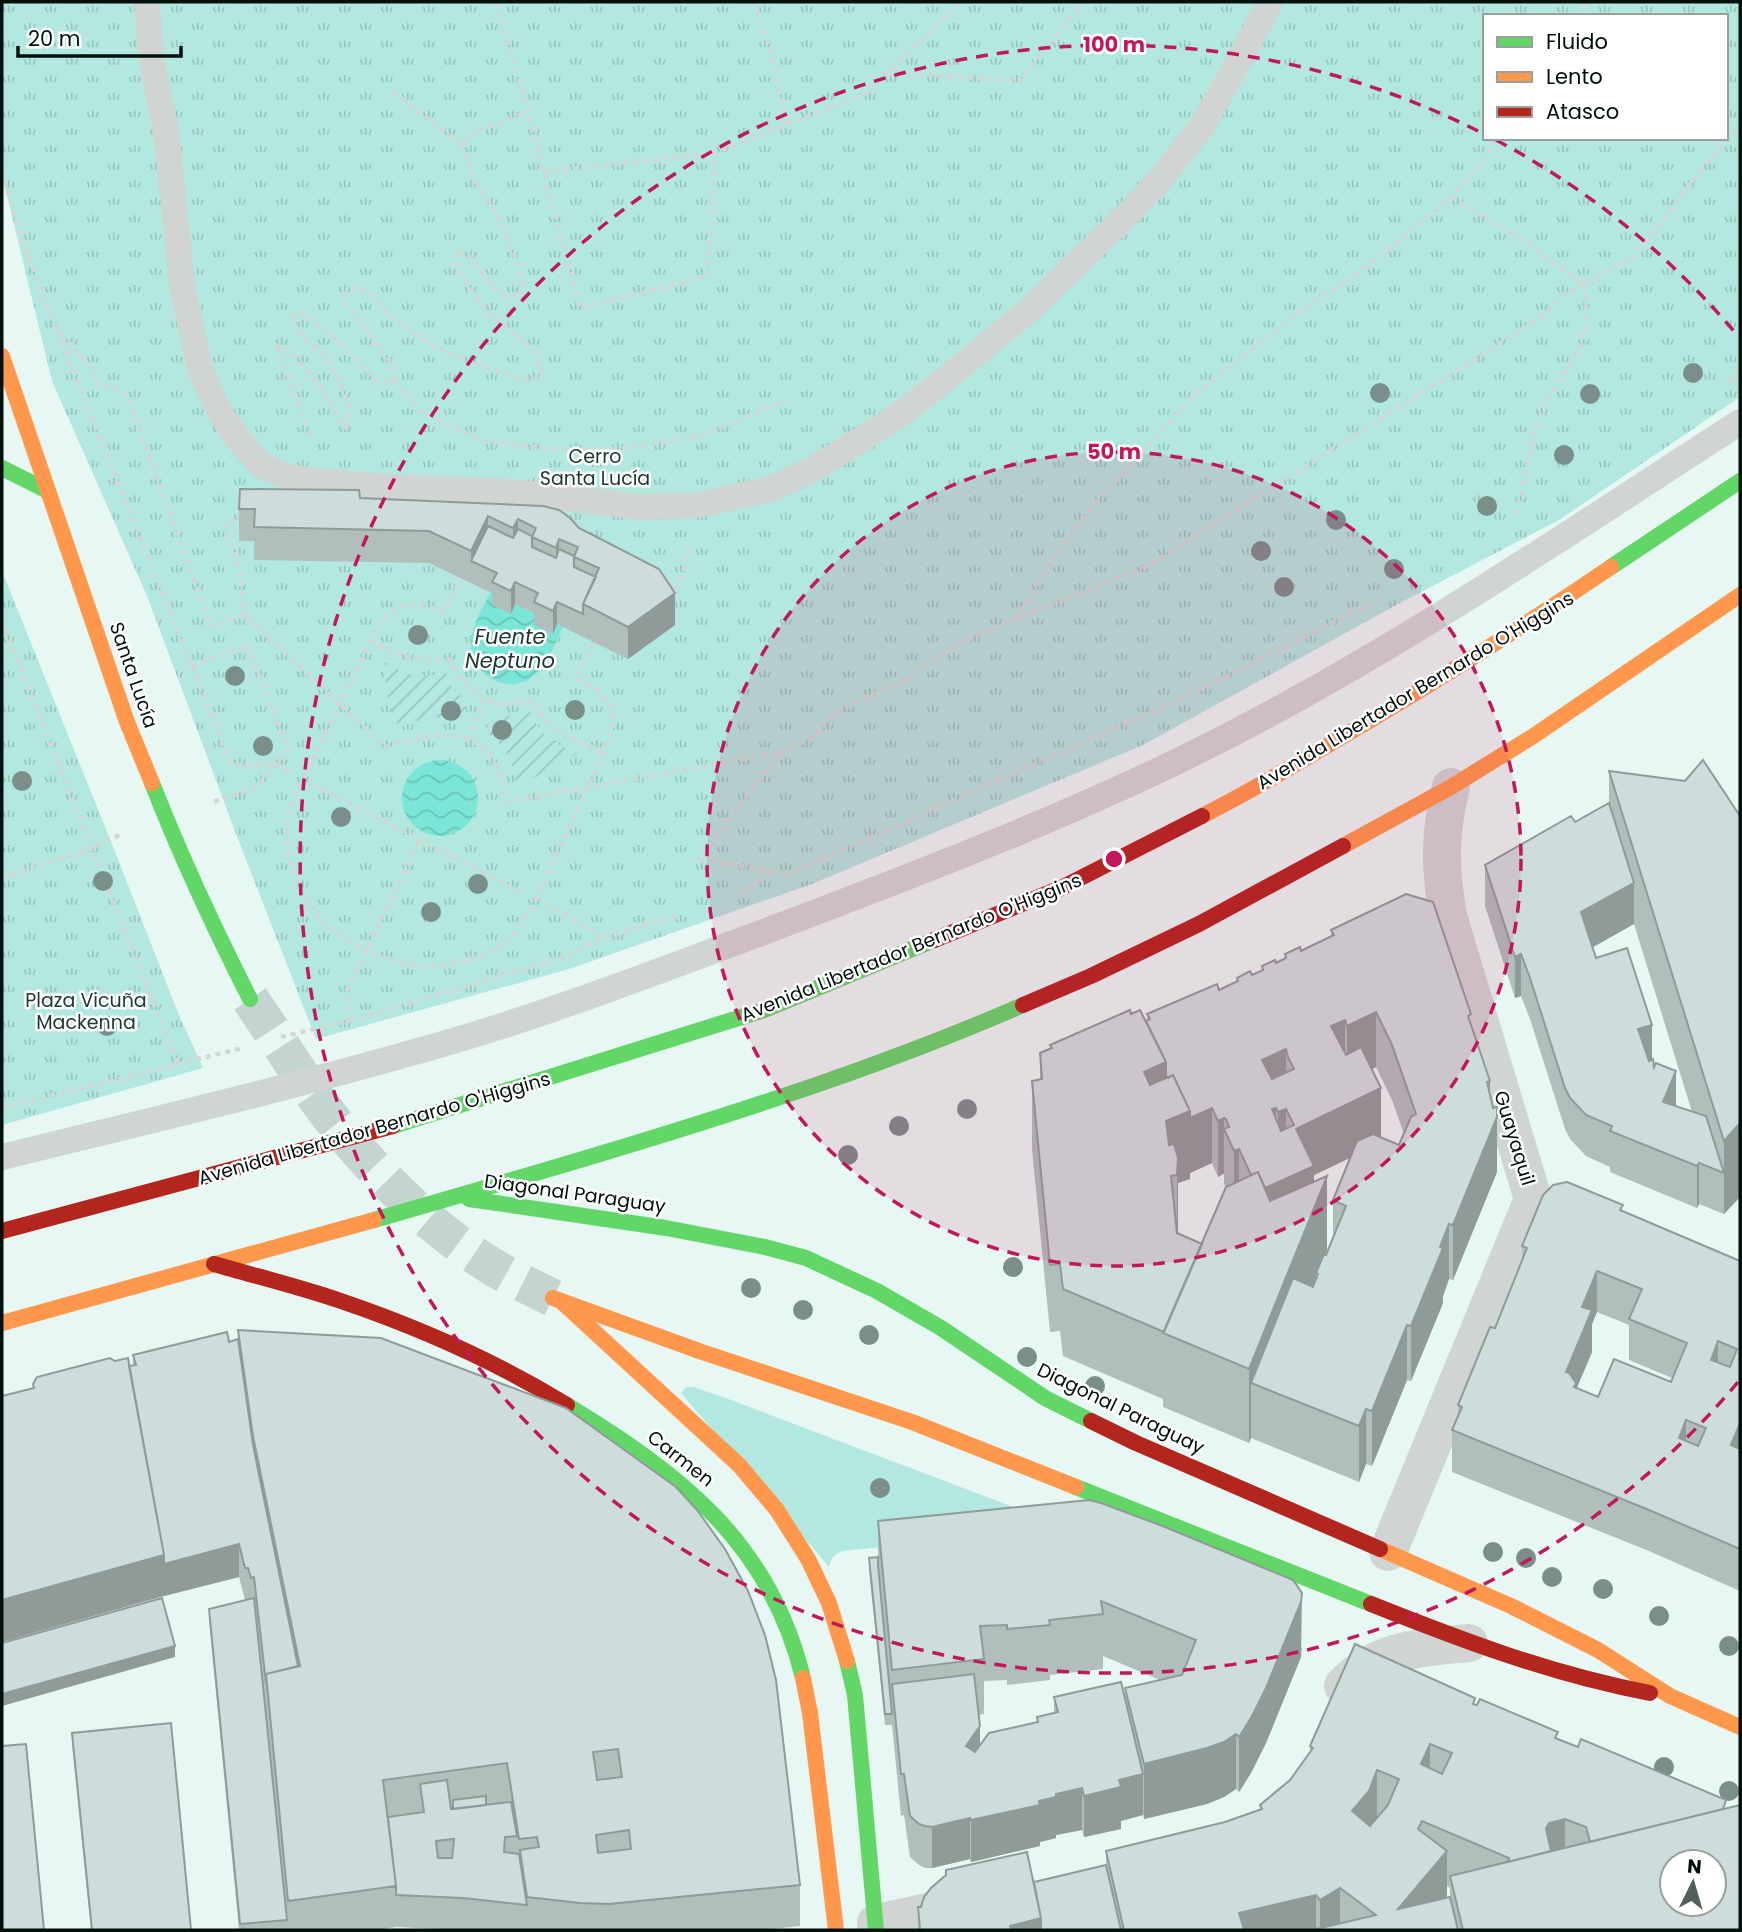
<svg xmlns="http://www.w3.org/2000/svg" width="1742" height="1932" viewBox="0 0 1742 1932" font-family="Poppins,sans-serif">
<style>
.grass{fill:#b2e8df}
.park{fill:url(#park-tufts);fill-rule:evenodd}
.garden{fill:url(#garden-furrows)}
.water{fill:url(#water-waves)}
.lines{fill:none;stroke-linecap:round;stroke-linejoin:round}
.primary-tunnel{stroke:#c4d4d1;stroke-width:38;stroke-dasharray:38 19;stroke-linecap:butt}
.path{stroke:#d2d7d5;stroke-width:4.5;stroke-dasharray:5 5;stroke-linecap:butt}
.lane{stroke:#d0d4d3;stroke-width:26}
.street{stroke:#d0d4d3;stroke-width:38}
.fast{stroke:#63d668;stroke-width:16}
.slow{stroke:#ff974d;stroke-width:16}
.jam{stroke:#b3261e;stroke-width:16}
.tree{fill:#7a8e8a}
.wall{fill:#b0bebc;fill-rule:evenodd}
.shaded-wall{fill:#909b99}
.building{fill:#cddddb;stroke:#909b99;stroke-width:2;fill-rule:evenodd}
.ring{fill:none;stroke:#c2185b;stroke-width:3.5;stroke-dasharray:12 9}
.labels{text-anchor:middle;stroke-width:5;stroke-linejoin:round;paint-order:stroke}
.park-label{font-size:19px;fill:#203834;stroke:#fff}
.street-label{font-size:19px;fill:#01100d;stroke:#fff}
.water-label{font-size:21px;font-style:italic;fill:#1e3632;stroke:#fff}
.centre{fill:#c2185b;stroke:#fff;stroke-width:3.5}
.ring-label{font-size:21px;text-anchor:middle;font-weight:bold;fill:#c2185b;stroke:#fff;stroke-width:5;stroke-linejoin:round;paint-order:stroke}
</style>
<defs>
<pattern id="park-tufts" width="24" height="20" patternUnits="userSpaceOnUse" patternTransform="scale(1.75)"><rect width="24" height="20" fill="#b2e8df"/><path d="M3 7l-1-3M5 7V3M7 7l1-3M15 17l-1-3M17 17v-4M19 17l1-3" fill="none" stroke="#97c6be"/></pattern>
<pattern id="garden-furrows" width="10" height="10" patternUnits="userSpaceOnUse" patternTransform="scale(1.75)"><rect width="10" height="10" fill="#b2e8df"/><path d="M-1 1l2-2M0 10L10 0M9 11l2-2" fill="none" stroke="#97c6be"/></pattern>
<pattern id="water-waves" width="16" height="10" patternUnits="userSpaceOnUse" patternTransform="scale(1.75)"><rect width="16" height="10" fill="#7ae6d7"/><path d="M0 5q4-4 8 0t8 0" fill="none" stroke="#68c4b7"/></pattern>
</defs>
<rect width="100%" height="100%" fill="#e7f7f4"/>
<path class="grass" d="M686,1387H694L734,1401L1079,1532L1057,1529L843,1551C834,1554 831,1558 829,1567L681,1393Z"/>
<path class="park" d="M2,2H1740V397L1559,520L1398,604L1143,745L812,884L569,969L316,1039L233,826L147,596L52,381L2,175ZM1485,16H1726V138H1485Z
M2,571L116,854L178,1013L203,1068L2,1125Z"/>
<path class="garden" d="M385,662C407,676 419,680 446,672L451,686L467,703L459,720C437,715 420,718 399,728C389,707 384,685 385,662Z
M531,712C538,736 556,744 577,753C559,768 539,778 516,783C512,762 505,743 485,732L493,715L517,716Z"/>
<path class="water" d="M490,593L538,615L553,633L557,624L563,627C555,642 549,663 536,674C511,698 470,676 471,643C471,626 483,608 490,593Z
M402 798a38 38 0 1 1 76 0a38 38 0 1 1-76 0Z"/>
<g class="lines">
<path class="primary-tunnel" d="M250,999C277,1038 302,1080 331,1118C371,1169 427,1225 482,1260C504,1275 529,1286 553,1298"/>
<path class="path" d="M496,2L528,112L580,308L707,277L715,153
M757,2L755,4L766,36L788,124
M1578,16L1586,2
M888,72L1019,81L1084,2
M393,92L460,144
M2,172L21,236L55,326L232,765L276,764L293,775
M544,172L715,153L865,94L961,2
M1451,197L1519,238L1584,284L1587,322L1579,351L1548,398L1536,425L1516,518
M55,326L94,372L98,384L126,392L211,626L245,615L385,747C421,737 473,720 495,764C501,776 504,789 507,802L782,752L816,736L828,719L855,702L909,679L933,661L962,642L991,629L1146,567L1540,318L1563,295L1634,257L1686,189L1727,140L1740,129
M276,345L294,355L319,384L346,428L349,406L339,379L323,354L301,335L292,320L297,312C323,321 354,359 375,380L385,382L393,380L395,371L388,358L345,302V294L353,288L369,293L390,315L421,339L449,354L526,381L539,378L542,369L534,351L490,313L467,285L455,263L459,249L474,260L495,290L508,297L518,295L523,290L519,266L502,224L475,179L460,144L473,133L528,112
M277,346L312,439
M393,380L421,411L477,439L547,449H620L701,436L786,400
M1729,381L1740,372
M243,513L225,526L238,560L245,615
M462,576L444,612C418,601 405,601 382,619L295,795C292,802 289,809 288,815C283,850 296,895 321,920C336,934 352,943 370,952C400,965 432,971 464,961C479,957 495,951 507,941C517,932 523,922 530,912L609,741C620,703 606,696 576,677L596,637
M673,599L684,569L689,547
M1015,619L1034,592L1051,563L1088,511L1193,396L1308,305L1352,278L1386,252L1451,197L1484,161L1496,138
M2,621L178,1064
M370,641C402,656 413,661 449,660C475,700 485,710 534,701L544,719L559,732L604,753
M192,666L247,645L288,749L257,787L210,803
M468,740L484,701
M312,784L525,894
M786,875L1175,702L1378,600
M2,878L92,848L122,834
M741,893L774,871L701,860L738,807L782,752
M546,904L603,937
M349,1021L347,990L420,839
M281,1037L349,1021L562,958L604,937L680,915
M2,1108L242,1048"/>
<path class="lane" d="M147,2L151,56L166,131L183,291L200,368L218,410L238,439L261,465L290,478L372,486L512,492L643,507L698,505L771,489L815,468L854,444L902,413L942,382L1029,310L1132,210L1163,176L1202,126L1245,50L1270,2
M2,1157C141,1123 281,1090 418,1051C535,1019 648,975 761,933C901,880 1041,827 1176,762C1374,666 1556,541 1740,422"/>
<path class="street" d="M1388,1552L1533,1199L1448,916C1440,869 1439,834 1451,787
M1343,1686C1378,1648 1421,1648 1469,1643
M876,1923L970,1903"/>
<path class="fast" d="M2,468L48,491
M1611,567L1740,481
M152,783C181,857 214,928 250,999
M393,1126L764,1010L934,940
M469,1199L666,1228L765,1247L806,1258L877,1291L941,1328L1045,1398L1091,1421
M374,1220C454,1197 534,1174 613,1150C752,1108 890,1063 1023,1005
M567,1405C680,1474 770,1542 803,1678
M1076,1487L1371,1604
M847,1661L855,1695L876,1930"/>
<path class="slow" d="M2,356L127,722L152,783
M1202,816C1243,795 1283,772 1323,748C1421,691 1517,631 1611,567
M1343,846L1451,787L1532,737L1740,595
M553,1298L702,1352L912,1422L1076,1487
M561,1301L739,1465L777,1510L808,1559L829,1603L847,1661
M2,1323L374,1220
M1380,1549L1511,1606L1598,1650L1670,1696L1740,1727
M803,1678L810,1713L836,1930"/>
<path class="jam" d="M934,940L1061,888L1202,816
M1023,1005L1091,976L1199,924L1343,846
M2,1231L393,1126
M214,1264C255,1276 297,1286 338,1300C418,1327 495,1361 567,1405
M1091,1421L1136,1443L1380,1549
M1371,1604C1464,1641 1551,1674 1650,1693"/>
</g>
<g class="tree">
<circle cx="1693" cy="373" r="10"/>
<circle cx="1380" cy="393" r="10"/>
<circle cx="1590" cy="394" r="10"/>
<circle cx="1564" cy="455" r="10"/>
<circle cx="1487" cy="506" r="10"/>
<circle cx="1336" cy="520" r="10"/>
<circle cx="1261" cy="551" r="10"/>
<circle cx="1394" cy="569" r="10"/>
<circle cx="1284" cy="587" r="10"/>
<circle cx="418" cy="635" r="10"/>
<circle cx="235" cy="676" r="10"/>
<circle cx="575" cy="710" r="10"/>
<circle cx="451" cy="711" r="10"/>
<circle cx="502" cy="730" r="10"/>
<circle cx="263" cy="746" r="10"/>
<circle cx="22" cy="781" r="10"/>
<circle cx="341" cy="817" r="10"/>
<circle cx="103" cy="881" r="10"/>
<circle cx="478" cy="884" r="10"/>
<circle cx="431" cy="912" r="10"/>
<circle cx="107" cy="1026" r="10"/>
<circle cx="967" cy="1109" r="10"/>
<circle cx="899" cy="1126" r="10"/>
<circle cx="848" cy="1155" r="10"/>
<circle cx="1013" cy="1267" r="10"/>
<circle cx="751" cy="1288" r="10"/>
<circle cx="803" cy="1310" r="10"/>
<circle cx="869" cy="1335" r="10"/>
<circle cx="1027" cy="1357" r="10"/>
<circle cx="1095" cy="1386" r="10"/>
<circle cx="880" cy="1488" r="10"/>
<circle cx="1493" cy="1552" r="10"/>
<circle cx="1526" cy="1558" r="10"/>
<circle cx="1552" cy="1577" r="10"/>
<circle cx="1603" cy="1589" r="10"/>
<circle cx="1659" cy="1616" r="10"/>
<circle cx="1729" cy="1646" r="10"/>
<circle cx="1664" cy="1767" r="10"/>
<circle cx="1729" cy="1791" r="10"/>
</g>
<path class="wall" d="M360,498L579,528L675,625L628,659L557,624L553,634L534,625V613L515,604L511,614L492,605V593L429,563L254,560V541H239V509Z
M1609,771L1740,816V1197L1724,1214L1699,1204L1697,1208L1610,1172V1167L1586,1156L1570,1139L1565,1129L1530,1019L1521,996L1515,998L1485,906V865L1575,822L1609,804ZM1634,924L1692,1112L1676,1106L1654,1067L1652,1059L1596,958L1592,947Z
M1331,930L1471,1025L1490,1095L1497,1172L1453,1280L1449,1279L1443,1296V1303L1411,1381L1407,1380L1372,1466L1366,1464L1359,1482L1251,1438L1249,1443L1163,1407V1399L1063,1356L1060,1331L1050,1332L1032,1149V1081L1040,1080V1053L1050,1049V1045L1146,1021H1147V1014L1219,990L1237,982V978L1252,975L1262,971V966L1276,963L1285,959V954L1301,951L1331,936ZM1376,1067L1392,1100L1404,1134L1399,1145L1381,1137L1372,1069ZM1350,1158L1333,1200V1238L1326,1255L1327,1250L1314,1182V1175ZM1212,1163L1218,1177L1224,1174V1184L1226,1187L1202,1244L1178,1234V1183L1190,1179V1173Z
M1623,1212L1740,1261V1591L1649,1551L1452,1472V1430L1458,1417V1405L1495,1328L1522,1263V1246ZM1597,1312L1629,1325V1360L1672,1378L1671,1382L1598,1397L1576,1389L1592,1352V1324Z
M238,1330L800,1885V1926L761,1930H459L396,1927L375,1930H287V1929V1930H239L209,1620V1609L245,1600L239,1577L164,1596L33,1388V1384L115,1361L129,1366L133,1365V1355L229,1342L238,1339Z
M878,1521L1302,1648L1301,1657L1266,1743L1251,1773L1239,1792L1236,1789L1224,1797L1207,1804L1144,1819L1143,1814V1815L1121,1821V1829L1084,1837L1082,1830L1056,1835V1838L1040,1842V1846L971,1862L970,1859L932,1868H925L919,1865L910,1857L904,1815L901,1816L892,1725H885L869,1569V1558L878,1557ZM1103,1656L1160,1680L1125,1688V1701L1054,1697V1713L1037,1717V1722L980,1746L978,1715L984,1714V1681L1007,1680V1685L1050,1680V1675L1103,1669Z
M1475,1704L1726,1809L1740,1930H918V1907L1034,1882L1106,1865V1851L1225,1822L1260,1810V1805L1290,1780L1310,1752V1746ZM1447,1886L1450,1888V1897L1447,1898Z
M72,1733L191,1930H91L72,1744Z"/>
<path class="shaded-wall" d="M488,516V548L471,561V551Z
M518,519V552L513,560V528Z
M559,539V572L556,580V548Z
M515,582V604L511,614V591Z
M675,593V625L628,659V627Z
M557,602V624L553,634V611Z
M1634,883V924L1581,954V912Z
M1521,954V996L1515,998V957Z
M1376,1012V1067L1347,1081V1026Z
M1345,1020V1075L1331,1026Z
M1652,1025V1066L1638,1070V1029Z
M1286,1049V1104L1276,1108V1163L1262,1060Z
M1166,1062V1129L1144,1072Z
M1676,1071V1112L1663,1102Z
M1490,1081V1135L1497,1117V1172L1453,1280V1225L1487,1082Z
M1381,1088V1143L1314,1175V1209L1327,1176V1250L1317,1274L1316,1273V1278L1270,1390L1251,1383V1438L1249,1443V1369L1258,1246V1191L1296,1129Z
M1212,1108V1163L1190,1173V1179L1178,1183V1226L1177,1243V1175L1171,1176L1166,1121L1190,1111Z
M1286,1109V1164L1278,1167V1112Z
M1224,1118V1173L1218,1177V1121Z
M1740,1123V1197L1724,1214V1141Z
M1239,1149V1204L1234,1206V1151Z
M1699,1163V1204L1697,1208V1166Z
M1449,1224V1279L1443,1296V1303L1411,1381V1326Z
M1597,1271V1312L1592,1324V1352L1576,1390L1566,1372L1582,1307Z
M1407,1325V1380L1372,1466V1411Z
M1718,1341V1383L1711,1360Z
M1366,1409V1464L1359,1482V1426Z
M1686,1420V1461L1679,1438Z
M1740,1423V1465L1731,1445Z
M239,1544V1577L164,1596L2,1642V1600L164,1555Z
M1302,1593L1301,1657L1266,1743L1251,1773L1239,1792V1737Z
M175,1646V1657L2,1706V1694Z
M980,1726V1767L966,1746Z
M1236,1734V1789L1224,1797L1207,1804L1144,1819V1764Z
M1430,1744V1799L1421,1764Z
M1377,1770V1825L1369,1846L1352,1811Z
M1143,1774V1815L1121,1821V1829L1084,1837V1796L1119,1780Z
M1082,1788V1830L1056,1835V1838L1040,1842V1846L971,1862V1820L1039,1801L1056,1794Z
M970,1818V1859L932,1868V1827Z
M1565,1819V1874L1506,1883L1546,1829L1549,1823Z
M1447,1851V1906L1398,1909Z
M1340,1888V1930H1320V1900Z
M1316,1895V1930H1239V1913Z
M1041,1918V1930H1010V1926Z"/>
<path class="building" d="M240,489L359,490L360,498L543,506L559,510L570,518L579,528L659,569L675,593L628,627L583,604L599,568L574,557L578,547L559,539L556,548L532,537L536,528L518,519L513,528L488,516L471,551L429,531L254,527L255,509H239Z
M488,526L513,538L518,529L532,536V547L556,558L559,549L574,556V567L596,577L583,604V614L557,602L553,611L534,602L538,593L515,582L511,591L492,582L497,573L471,561Z
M1703,760L1740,816V1123L1724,1141L1609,771L1685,781Z
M1609,803L1634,883L1581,912L1596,958L1627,948L1652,1025L1638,1029L1649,1061L1653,1059L1654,1067L1656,1063L1676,1071L1663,1102L1706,1116L1724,1173L1699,1163L1697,1166L1610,1131L1612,1126L1586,1115L1570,1098L1565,1088L1530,978L1521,954L1515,957L1485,865L1571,816L1575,822Z
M1406,894L1433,902L1471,1014L1468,1016L1490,1081L1487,1082L1493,1108L1497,1107V1117L1453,1225L1449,1224L1440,1247L1443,1248L1411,1326L1407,1325L1372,1411L1366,1409L1359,1426L1251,1383L1293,1278L1313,1287L1318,1274L1316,1273L1324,1254L1326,1255L1346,1206L1333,1200L1357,1141L1373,1134L1399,1145L1411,1117L1416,1114L1392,1045L1376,1012L1347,1026L1345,1020L1331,1026L1346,1055L1361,1047L1381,1088L1296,1129L1314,1166L1265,1188L1258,1172L1251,1175L1239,1149L1234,1151L1224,1129L1229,1127L1226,1119L1224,1118L1218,1121L1212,1108L1190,1118V1111L1173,1075L1168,1078L1166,1075V1062L1146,1021L1150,1019L1147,1014L1217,984L1219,990L1238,981L1237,978L1250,971L1252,975L1263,970L1262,966L1275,960L1276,963L1286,958L1285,954L1300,947L1301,951L1309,947L1334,935L1331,930ZM1286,1049L1288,1057L1294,1069L1272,1079L1262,1060ZM1276,1108L1278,1112L1286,1109L1294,1125L1281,1131L1272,1109Z
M1130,1010L1131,1014L1140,1010L1166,1062L1144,1072L1150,1085L1173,1075L1190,1111L1166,1121L1169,1145L1174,1144L1178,1158L1177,1175L1171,1176L1177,1233L1202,1244L1164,1332L1063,1289L1060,1264L1050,1265L1032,1081L1042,1079L1040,1053L1052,1048L1050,1045Z
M1258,1172L1270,1201L1327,1176L1249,1369L1163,1333L1226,1187Z
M1567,1182L1623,1205L1620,1210L1740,1261V1423L1731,1445L1740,1449V1549L1649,1510L1452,1430L1462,1407L1458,1405L1490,1327L1495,1328L1527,1248L1522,1246L1543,1195L1553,1185ZM1597,1271L1642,1289L1629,1319L1687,1343L1671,1382L1614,1359L1598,1397L1574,1387L1576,1383L1569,1373L1566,1372L1592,1310L1582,1307ZM1718,1341L1737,1349L1730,1367L1711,1360ZM1686,1420L1706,1428L1698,1446L1679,1438Z
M238,1330L381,1338L566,1408L676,1487L697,1510L725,1549L748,1591L765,1635L776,1680L800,1885L609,1904L580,1903L527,1897L520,1850L539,1847L537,1837L519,1839L507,1763L383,1780L396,1886L288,1901L266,1674L300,1666L253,1436ZM618,1749L622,1777L597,1780L593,1752ZM629,1830L631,1849L598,1853L596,1835Z
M227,1332L229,1342L238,1339L253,1445L298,1666L266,1674V1683L254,1577L251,1578L248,1568H245L239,1544L164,1564V1555L129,1366L136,1365L133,1355Z
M110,1358L115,1361L128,1358L164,1555L2,1600V1396L34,1388L33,1384L37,1377Z
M1089,1500L1101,1503L1165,1527L1293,1580L1302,1593L1301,1602L1266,1688L1251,1718L1239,1737L1236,1734L1224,1742L1207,1748L1144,1764L1125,1688L1182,1675L1196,1640L1101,1601L1103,1614L1049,1620L1050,1625L1007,1629V1625L980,1626L984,1659L892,1670L878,1521Z
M878,1557V1565L892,1714H885L869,1558Z
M162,1598L175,1646L2,1694V1643Z
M254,1598L287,1920L240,1924L209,1609Z
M1355,1644L1475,1698L1473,1704L1477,1705L1480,1699L1558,1732L1555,1738L1560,1740L1578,1747L1581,1739L1726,1800L1723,1809L1590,1842L1586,1827L1565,1819L1549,1823L1546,1829L1551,1851L1508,1862L1509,1858L1422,1821L1418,1829L1447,1851L1398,1909L1450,1897L1458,1930H1312L1376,1915L1340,1888L1320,1900L1316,1895L1239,1913L1244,1930H1124L1106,1851L1225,1822L1262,1809L1260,1805L1290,1780L1313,1748L1310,1746ZM1430,1744L1452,1753L1442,1774L1421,1764ZM1377,1770L1399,1779L1388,1805L1370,1826L1352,1811L1369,1791Z
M974,1674L980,1726L966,1746L975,1752L989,1733L1038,1722L1037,1717L1058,1712L1054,1697L1121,1682L1143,1774L1119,1780L1121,1787L1084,1796L1082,1788L1056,1794V1797L1039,1801L1040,1805L971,1820L970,1818L932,1827L925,1826L919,1824L910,1816L904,1774H901L892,1684Z
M171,1723L191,1930H92L72,1733Z
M26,1744L44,1930H2V1746Z
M447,1780L451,1809L511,1802L517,1836L505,1837L504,1852L519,1854L527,1905L463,1898L396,1895V1886L388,1817L424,1812L420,1784ZM454,1839L452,1858H438L436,1841Z
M486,1796V1805L453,1809V1800Z
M1740,1805V1930H1463L1450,1876ZM1672,1862H1714V1904H1672Z
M1027,1852L1041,1918L1010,1926L1011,1930H920L918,1907H921L924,1897L931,1888L946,1875V1870Z
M1106,1865L1121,1930H1041V1918L1034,1882Z"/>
<circle cx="1114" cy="859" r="407" fill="#c2185b" fill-opacity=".12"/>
<g class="ring">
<circle cx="1114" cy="859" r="407"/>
<path d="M1738 1382A814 814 0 1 1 1484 134M1496 140A814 814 0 0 1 1738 336"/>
</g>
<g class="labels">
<g class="park-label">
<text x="595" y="463">Cerro<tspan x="595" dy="22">Santa Lucía</tspan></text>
<text x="86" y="1007">Plaza Vicuña<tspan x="86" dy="22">Mackenna</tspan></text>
</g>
<g class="street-label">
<text transform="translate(134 675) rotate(71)" y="7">Santa Lucía</text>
<text transform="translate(1415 690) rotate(-31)" y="7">Avenida Libertador Bernardo O'Higgins</text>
<text transform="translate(911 947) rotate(-22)" y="7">Avenida Libertador Bernardo O'Higgins</text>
<text transform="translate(374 1128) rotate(-16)" y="7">Avenida Libertador Bernardo O'Higgins</text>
<text transform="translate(1515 1138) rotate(73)" y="7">Guayaquil</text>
<text transform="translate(575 1193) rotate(8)" y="7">Diagonal Paraguay</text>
<text transform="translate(1121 1408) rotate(26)" y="7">Diagonal Paraguay</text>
<text transform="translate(681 1458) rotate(38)" y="7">Carmen</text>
</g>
<g class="water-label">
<text x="510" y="644">Fuente<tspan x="510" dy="24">Neptuno</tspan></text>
</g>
</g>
<circle cx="1114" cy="859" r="10" class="centre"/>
<g class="ring-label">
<text x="1114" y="52">100 m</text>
<text x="1114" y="459">50 m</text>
</g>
<rect width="1742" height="1932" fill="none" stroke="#01100d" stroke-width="7"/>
<rect x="1483" y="14" width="245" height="126" fill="#ffffff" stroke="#999f9e" stroke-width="2"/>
<rect x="1497" y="37" width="35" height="10" fill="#63d668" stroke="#999f9e" stroke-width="2"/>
<text x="1546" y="49" font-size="21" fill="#01100d">Fluido</text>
<rect x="1497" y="72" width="35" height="10" fill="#ff974d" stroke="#999f9e" stroke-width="2"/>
<text x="1546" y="84" font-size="21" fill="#01100d">Lento</text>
<rect x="1497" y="107" width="35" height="10" fill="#b3261e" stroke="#999f9e" stroke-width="2"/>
<text x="1546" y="119" font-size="21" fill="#01100d">Atasco</text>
<g transform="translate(1693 1883) rotate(5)"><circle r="33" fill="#ffffff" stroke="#999f9e" stroke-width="2"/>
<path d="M0-5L12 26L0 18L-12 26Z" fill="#52615e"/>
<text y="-10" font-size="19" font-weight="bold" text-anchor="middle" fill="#01100d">N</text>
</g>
<path d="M18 46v10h163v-10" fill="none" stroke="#01100d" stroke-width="3.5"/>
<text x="28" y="46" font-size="21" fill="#01100d" stroke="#ffffff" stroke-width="5" paint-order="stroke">20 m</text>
</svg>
